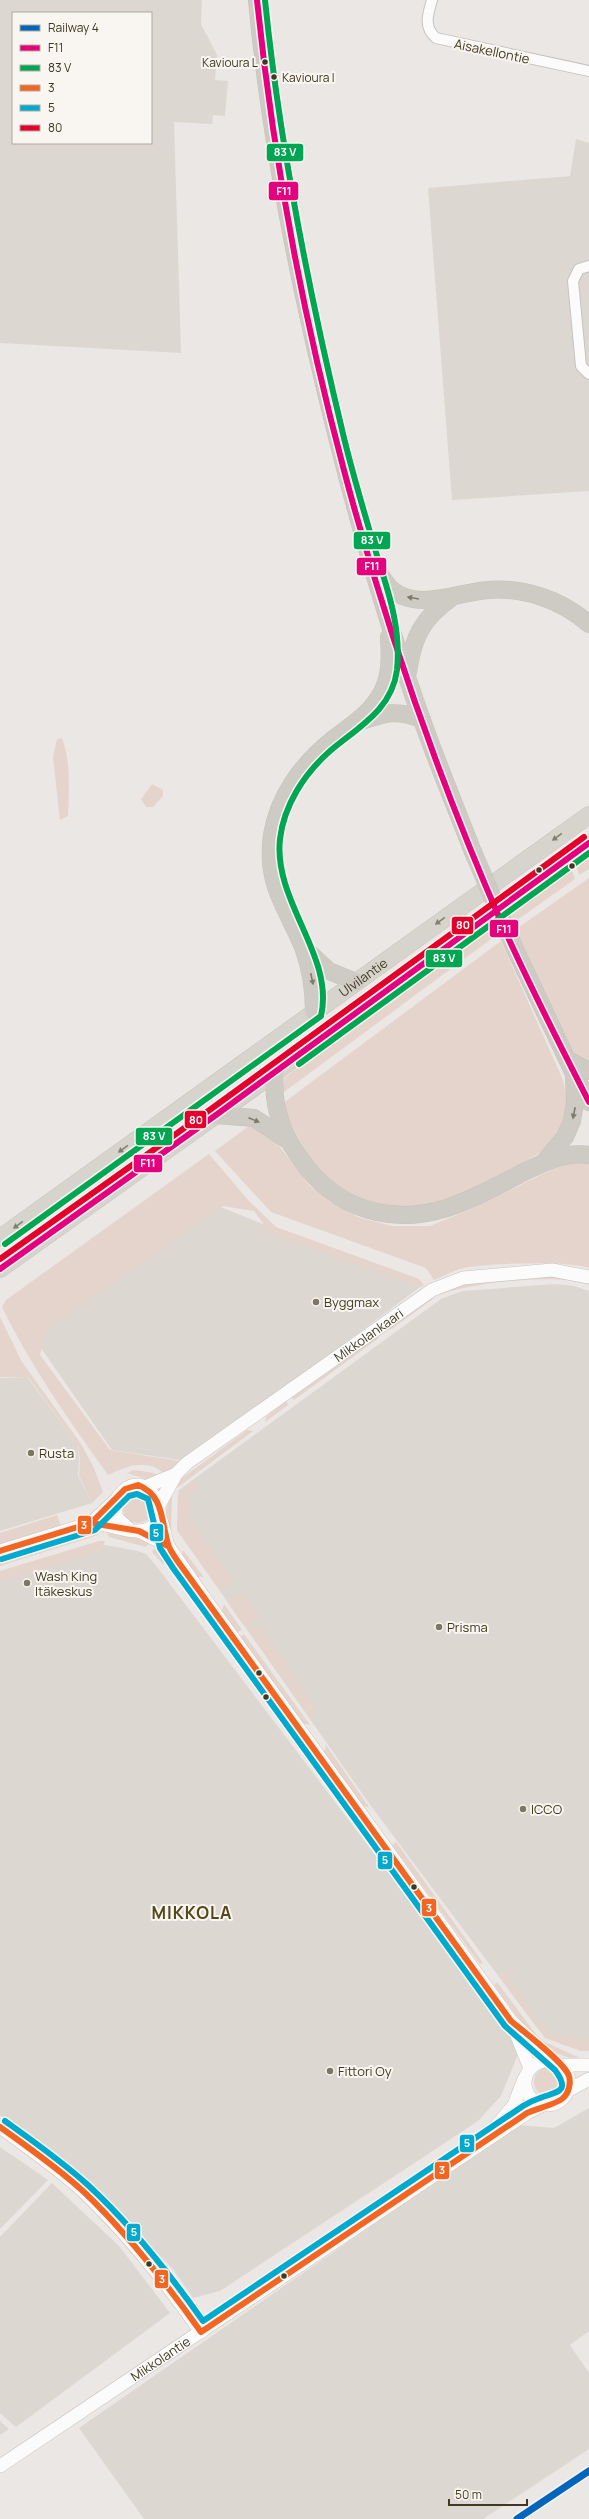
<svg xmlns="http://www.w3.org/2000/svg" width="589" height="2519" viewBox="0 0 589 2519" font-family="Manrope,sans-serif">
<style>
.built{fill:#dcd7d1;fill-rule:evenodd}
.green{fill:#e5d4cb}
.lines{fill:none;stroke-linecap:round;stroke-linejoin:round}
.minor-casing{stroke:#c6c3c0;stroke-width:12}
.tertiary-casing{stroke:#c6c3c0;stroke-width:14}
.primary-casing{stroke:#c7c3bc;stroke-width:18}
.trunk-casing{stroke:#c7c3bc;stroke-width:18}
.minor{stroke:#fcfbfb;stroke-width:10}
.tertiary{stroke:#fcfbfb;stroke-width:13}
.primary{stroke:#d6d4cd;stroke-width:17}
.trunk{stroke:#cdcbc4;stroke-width:17}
.trunk-bridge-casing{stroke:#c7c3bc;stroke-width:18;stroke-linecap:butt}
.trunk-bridge{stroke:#cdcbc4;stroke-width:17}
.bus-1-casing{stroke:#f9f6f2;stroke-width:9}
.bus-2-casing{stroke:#f9f6f2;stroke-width:9}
.bus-3-casing{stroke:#f9f6f2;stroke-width:9}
.bus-4-casing{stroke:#f9f6f2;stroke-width:9}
.bus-5-casing{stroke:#f9f6f2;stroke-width:9}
.bus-1{stroke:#e5007d;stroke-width:6}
.bus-2{stroke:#00a651;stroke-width:6}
.bus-3{stroke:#f26522;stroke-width:6}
.bus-4{stroke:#00a9ce;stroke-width:6}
.bus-5{stroke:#e4002b;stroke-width:6}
.rail-1-casing{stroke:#f9f6f2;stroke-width:10}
.rail-1{stroke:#0065bd;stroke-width:7}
.oneway{fill:#7f7b69}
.oneway2{fill:#847f6d}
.bus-dot{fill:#40391f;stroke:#f9f6f2;stroke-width:1.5}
.poi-dot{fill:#7c7664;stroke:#f9f6f2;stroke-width:1.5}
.labels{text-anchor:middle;stroke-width:4;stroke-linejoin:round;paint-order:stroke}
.bus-label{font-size:12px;fill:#40391f;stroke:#f9f6f2;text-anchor:end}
.street-label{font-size:13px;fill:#40391f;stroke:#f9f6f2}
.poi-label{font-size:13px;fill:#40391f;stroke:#f9f6f2;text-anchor:start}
.district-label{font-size:17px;font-weight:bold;letter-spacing:1px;fill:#554819;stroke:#f9f6f2}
.line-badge{stroke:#f9f6f2;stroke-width:1.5}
.badge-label{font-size:11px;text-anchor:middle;font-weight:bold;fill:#fff}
</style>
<rect width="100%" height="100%" fill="#eae7e4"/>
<path class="built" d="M0,0H202L201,24L217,55L215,80L228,81L225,116L213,115L212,124L174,122L181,353L0,343ZM13,13H151V143H13Z
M576,139L589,143V491L452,500L428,188L570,176Z
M218,1206L420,1287L317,1364L180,1460L112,1450L34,1338Z
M555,1284L574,1286L589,1291V2051L564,2045L538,2029L371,1806L177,1530L179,1490L441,1299L463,1291Z
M0,1378H28L77,1444L79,1459L78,1476L92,1503L0,1531Z
M105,1545L138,1551L146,1554L154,1563L503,2024L519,2052L501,2096L478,2121L220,2291L193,2298L173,2269L89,2183L0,2115V1575Z
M589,2108V2331L570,2345L589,2373V2449L483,2519H144L79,2428L517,2125L554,2128Z
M0,2147L48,2180L0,2229Z
M52,2183L119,2246L170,2313L16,2427L0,2413V2237Z
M0,2421L9,2429L0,2435Z"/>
<path class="green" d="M62,738C71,763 69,790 68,816L60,820L53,757L57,739Z
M152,784L163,790V796L153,807H146L141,799Z
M589,858V869L579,875L577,868Z
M572,870L575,879L513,923L508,912Z
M589,878V1064L583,1062L569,1048L515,930Z
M494,922L498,934L280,1095L285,1077Z
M501,941L562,1078C568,1097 570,1115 559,1133C548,1151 526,1161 508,1170C488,1182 468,1194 446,1202C408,1215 356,1208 327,1179C308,1160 293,1128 282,1104Z
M253,1123L273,1138L310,1186L330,1202L358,1217L392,1226H430L473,1208L563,1164L589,1162V1268C569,1260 482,1263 459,1269C451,1272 442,1277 434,1280L426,1268L271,1212L215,1151Z
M209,1154L248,1200L276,1227L419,1279L424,1285L421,1287L271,1234L254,1211L223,1206L46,1330L40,1355L110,1450L179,1461L165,1474C146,1458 128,1466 108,1475C69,1420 31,1367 2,1307L6,1300Z
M553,1275L589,1280V1285C559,1272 469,1283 439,1295L437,1292L452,1285Z
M431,1296L433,1299L390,1330L388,1327Z
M0,1317L22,1362L81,1444L93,1466L103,1492L92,1503L79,1476L80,1459L77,1444L29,1378L0,1377Z
M377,1335L379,1338L294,1400L292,1397Z
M286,1400L288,1405L265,1422L266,1417Z
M247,1430L253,1431L177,1488L181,1479Z
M134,1470L154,1473L158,1476L149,1480L127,1473Z
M193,1480L198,1487L187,1495L192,1505L189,1507L188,1516L233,1581L220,1590L177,1530L178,1494Z
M123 1508a15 15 0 1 1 30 0a15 15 0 1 1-30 0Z
M172,1495L171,1531C163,1519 165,1507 172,1495Z
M57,1515L61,1527L0,1545V1533Z
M100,1530L98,1535L0,1566V1559L43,1549Z
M106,1530L118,1531L150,1543L146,1547L109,1537Z
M99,1541H105L101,1551L0,1582V1571Z
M155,1548L169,1560L163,1564L152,1552Z
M183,1550L204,1577H197L182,1554Z
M180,1582L187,1584L226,1639L223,1642Z
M242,1596L248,1599L259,1617L245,1627L227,1602L234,1597Z
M224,1604L242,1630L237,1633L221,1613Z
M259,1624L314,1707V1723L249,1631Z
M244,1634L310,1725L301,1723L239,1638Z
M230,1645L290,1727L289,1735L226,1648Z
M326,1745L369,1807L362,1806L324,1752Z
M396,1842L483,1963L480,1964L392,1845Z
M512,1968L514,1971L507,1976L540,2025L544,2023L546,2027L545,2033L588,2040L589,2038V2051H581L545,2038L500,1977Z
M497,1982L537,2036L533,2039L494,1985Z
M542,2041L578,2057L580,2062L549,2050Z
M534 2082a15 15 0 1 1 30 0a15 15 0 1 1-30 0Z"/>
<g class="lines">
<g class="minor-casing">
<path id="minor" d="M432,0C428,14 423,27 436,38L589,71
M589,266L579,269L573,281L581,366L589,374"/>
</g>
<g class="tertiary-casing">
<g id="tertiary">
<path d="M145,1487L176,1474"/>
<path id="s1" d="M159,1505L176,1474L187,1463L432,1290L463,1278L552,1270L589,1277"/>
<path d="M159,1512L168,1546L210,1606L511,2021L555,2062"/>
<path d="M91,1523L116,1500"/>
<path d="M139,1531L168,1546"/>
<path d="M0,1551L91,1523C107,1523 123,1532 139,1531C183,1528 145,1454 116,1500V1517L129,1529"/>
<path d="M513,2026L530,2068"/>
<circle cx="547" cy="2083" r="22"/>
<path d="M561,2065H589"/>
<path d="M569,2090L589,2079"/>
<path d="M0,2127C29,2148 58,2168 84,2192C128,2234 166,2282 201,2332"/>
<path d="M492,2131L514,2105L524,2079"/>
<path id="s2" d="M0,2466L527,2113L543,2105"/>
</g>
</g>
<g class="primary-casing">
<g id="primary">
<path id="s3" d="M0,1238L589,815"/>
<path d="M0,1269L216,1115L589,843"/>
</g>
</g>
<g class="trunk-casing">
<path id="trunk" d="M257,0C268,122 291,243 319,363C347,483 380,604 422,720C438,765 456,808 473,852
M378,572C382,577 386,584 391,589C418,612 458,592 488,590C524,587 562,600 589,624
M408,672C413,637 422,619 451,598
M359,722C385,713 395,709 422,719
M514,947L574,1074L575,1103L572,1121L565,1137L544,1162
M304,948L329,971L356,982
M314,1012C314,989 311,969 303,947C286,906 265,884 272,835C278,797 302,764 332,740C350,726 373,712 383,690C391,673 390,655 389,637
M568,1060L589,1071
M275,1072C271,1110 285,1140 308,1169C326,1191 349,1206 377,1212C430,1224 474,1198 520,1174C540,1164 565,1151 589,1155
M576,1078L589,1102
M216,1115L254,1118L289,1141"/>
</g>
<use href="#minor" class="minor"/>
<use href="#tertiary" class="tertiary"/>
<use href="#primary" class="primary"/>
<use href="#trunk" class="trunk"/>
<g class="trunk-bridge-casing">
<path id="trunk-bridge" d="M473,852L514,947"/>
</g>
<use href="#trunk-bridge" class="trunk-bridge"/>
<g class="bus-1-casing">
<path id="bus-1" d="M257,0C289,313 376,636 502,924C529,985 559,1043 589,1102
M0,1269L216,1115L589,843"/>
</g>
<g class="bus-2-casing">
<path id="bus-2" d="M299,1064L589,853
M5,1244L321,1016C335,956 273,902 280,839C284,805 304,774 330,751C357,728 392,710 397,670C401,631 390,596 378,559C366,519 354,479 344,438C309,293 280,148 265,0"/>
</g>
<g class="bus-3-casing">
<path id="bus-3" d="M0,1551L91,1523L139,1531L168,1546
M0,2127C29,2148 58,2168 84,2192C128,2234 166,2283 201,2332L527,2113C536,2109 559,2103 563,2098C569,2093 571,2083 569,2076C564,2062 524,2032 511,2021L179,1563C175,1557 170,1551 168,1544C161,1521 164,1495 138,1485L125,1489L91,1523"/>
</g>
<g class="bus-4-casing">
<path id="bus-4" d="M2,1559L95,1530L129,1496L137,1494L148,1499L160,1548L173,1568L505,2026L555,2070C572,2093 555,2092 540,2098C534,2100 528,2103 523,2106L203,2321C169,2273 132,2226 89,2186C63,2162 33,2141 5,2121"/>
</g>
<g class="bus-5-casing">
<path id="bus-5" d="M0,1259L211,1109L584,837"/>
</g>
<use href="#bus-1" class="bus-1"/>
<use href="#bus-2" class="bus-2"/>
<use href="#bus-3" class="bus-3"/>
<use href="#bus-4" class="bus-4"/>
<use href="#bus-5" class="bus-5"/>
<g class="rail-1-casing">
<path id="rail-1" d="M517,2519L589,2471"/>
</g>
<use href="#rail-1" class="rail-1"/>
</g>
<defs><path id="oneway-solid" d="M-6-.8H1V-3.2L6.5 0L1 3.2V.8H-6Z"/></defs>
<g class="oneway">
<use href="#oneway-solid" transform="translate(413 598) rotate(-170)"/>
<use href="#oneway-solid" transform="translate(312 979) rotate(78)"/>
<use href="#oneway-solid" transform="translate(574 1113) rotate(101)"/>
<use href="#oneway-solid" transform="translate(254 1120) rotate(22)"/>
</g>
<g class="oneway2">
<use href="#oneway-solid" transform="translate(557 837) rotate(144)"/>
<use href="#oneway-solid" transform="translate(440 921) rotate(144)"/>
<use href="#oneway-solid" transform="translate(123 1149) rotate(144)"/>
<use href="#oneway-solid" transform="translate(18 1225) rotate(144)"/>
</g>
<g class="bus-dot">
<circle cx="265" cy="62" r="3.5"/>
<circle cx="274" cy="77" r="3.5"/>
<circle cx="572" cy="866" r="3.5"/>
<circle cx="539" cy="870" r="3.5"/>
<circle cx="259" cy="1673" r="3.5"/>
<circle cx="266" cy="1697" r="3.5"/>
<circle cx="414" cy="1887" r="3.5"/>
<circle cx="149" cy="2264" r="3.5"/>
<circle cx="284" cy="2276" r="3.5"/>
</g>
<g class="poi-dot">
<circle cx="316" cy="1302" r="4"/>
<circle cx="31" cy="1453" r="4"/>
<circle cx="27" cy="1583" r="4"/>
<circle cx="439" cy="1627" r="4"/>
<circle cx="523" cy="1809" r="4"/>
<circle cx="330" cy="2071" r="4"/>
</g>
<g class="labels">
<g class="bus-label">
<text x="258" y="67">Kavioura L</text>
<text x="282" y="82" text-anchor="start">Kavioura I</text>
</g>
<g class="street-label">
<text transform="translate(492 51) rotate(12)" y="5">Aisakellontie</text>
<text dy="5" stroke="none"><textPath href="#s3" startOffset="447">Ulvilantie</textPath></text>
<text dy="5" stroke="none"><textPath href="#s1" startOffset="273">Mikkolankaari</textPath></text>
<text dy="5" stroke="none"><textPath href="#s2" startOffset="193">Mikkolantie</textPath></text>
</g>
<g class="poi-label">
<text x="324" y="1307">Byggmax</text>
<text x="39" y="1458">Rusta</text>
<text x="35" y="1581">Wash King<tspan x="35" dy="15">Itäkeskus</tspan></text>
<text x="447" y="1632">Prisma</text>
<text x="531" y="1814">ICCO</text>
<text x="338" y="2076">Fittori Oy</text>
</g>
<g class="district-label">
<text x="192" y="1919">MIKKOLA</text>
</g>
</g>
<g class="line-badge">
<rect x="266" y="143" width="38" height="19" rx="4" fill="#00a651"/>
<rect x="268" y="181" width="31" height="20" rx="4" fill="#e5007d"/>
<rect x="353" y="531" width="38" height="19" rx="4" fill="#00a651"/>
<rect x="356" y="557" width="31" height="19" rx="4" fill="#e5007d"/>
<rect x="451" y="916" width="23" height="19" rx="4" fill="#e4002b"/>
<rect x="489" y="919" width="30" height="19" rx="4" fill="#e5007d"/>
<rect x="425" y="949" width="38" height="19" rx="4" fill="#00a651"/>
<rect x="184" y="1110" width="23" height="19" rx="4" fill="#e4002b"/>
<rect x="135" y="1127" width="38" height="19" rx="4" fill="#00a651"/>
<rect x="133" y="1154" width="30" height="19" rx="4" fill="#e5007d"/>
<rect x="77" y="1515" width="15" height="20" rx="4" fill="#f26522"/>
<rect x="149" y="1523" width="15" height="19" rx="4" fill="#00a9ce"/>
<rect x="377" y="1851" width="16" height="19" rx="4" fill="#00a9ce"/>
<rect x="421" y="1898" width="16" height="19" rx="4" fill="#f26522"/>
<rect x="459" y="2134" width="16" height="19" rx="4" fill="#00a9ce"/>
<rect x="434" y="2161" width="16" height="19" rx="4" fill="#f26522"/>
<rect x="126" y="2223" width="15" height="19" rx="4" fill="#00a9ce"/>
<rect x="154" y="2269" width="15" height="20" rx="4" fill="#f26522"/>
</g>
<g class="badge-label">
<text x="285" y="156">83 V</text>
<text x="284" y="195">F11</text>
<text x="372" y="544">83 V</text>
<text x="372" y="570">F11</text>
<text x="463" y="929">80</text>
<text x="504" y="933">F11</text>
<text x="444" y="962">83 V</text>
<text x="196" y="1124">80</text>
<text x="154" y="1140">83 V</text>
<text x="148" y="1167">F11</text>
<text x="84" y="1529">3</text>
<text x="156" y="1537">5</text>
<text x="385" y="1864">5</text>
<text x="429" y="1912">3</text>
<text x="467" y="2147">5</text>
<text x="442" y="2174">3</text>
<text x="134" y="2236">5</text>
<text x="162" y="2283">3</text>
</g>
<rect x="12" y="12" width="140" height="132" fill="#f9f6f2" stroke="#afaa9e"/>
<rect x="20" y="25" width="20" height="6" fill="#0065bd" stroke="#afaa9e"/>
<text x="48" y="32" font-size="12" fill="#40391f">Railway 4</text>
<rect x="20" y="45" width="20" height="6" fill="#e5007d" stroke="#afaa9e"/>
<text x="48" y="52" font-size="12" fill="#40391f">F11</text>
<rect x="20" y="65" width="20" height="6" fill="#00a651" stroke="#afaa9e"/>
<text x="48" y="72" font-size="12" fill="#40391f">83 V</text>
<rect x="20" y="85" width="20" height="6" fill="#f26522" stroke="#afaa9e"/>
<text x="48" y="92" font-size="12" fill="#40391f">3</text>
<rect x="20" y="105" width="20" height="6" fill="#00a9ce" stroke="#afaa9e"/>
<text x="48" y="112" font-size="12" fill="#40391f">5</text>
<rect x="20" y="125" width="20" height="6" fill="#e4002b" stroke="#afaa9e"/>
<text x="48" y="132" font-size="12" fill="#40391f">80</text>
<path d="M449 2499v6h78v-6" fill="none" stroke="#40391f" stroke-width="2"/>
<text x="455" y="2499" font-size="12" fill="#40391f" stroke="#f9f6f2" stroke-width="3" paint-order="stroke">50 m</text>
</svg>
